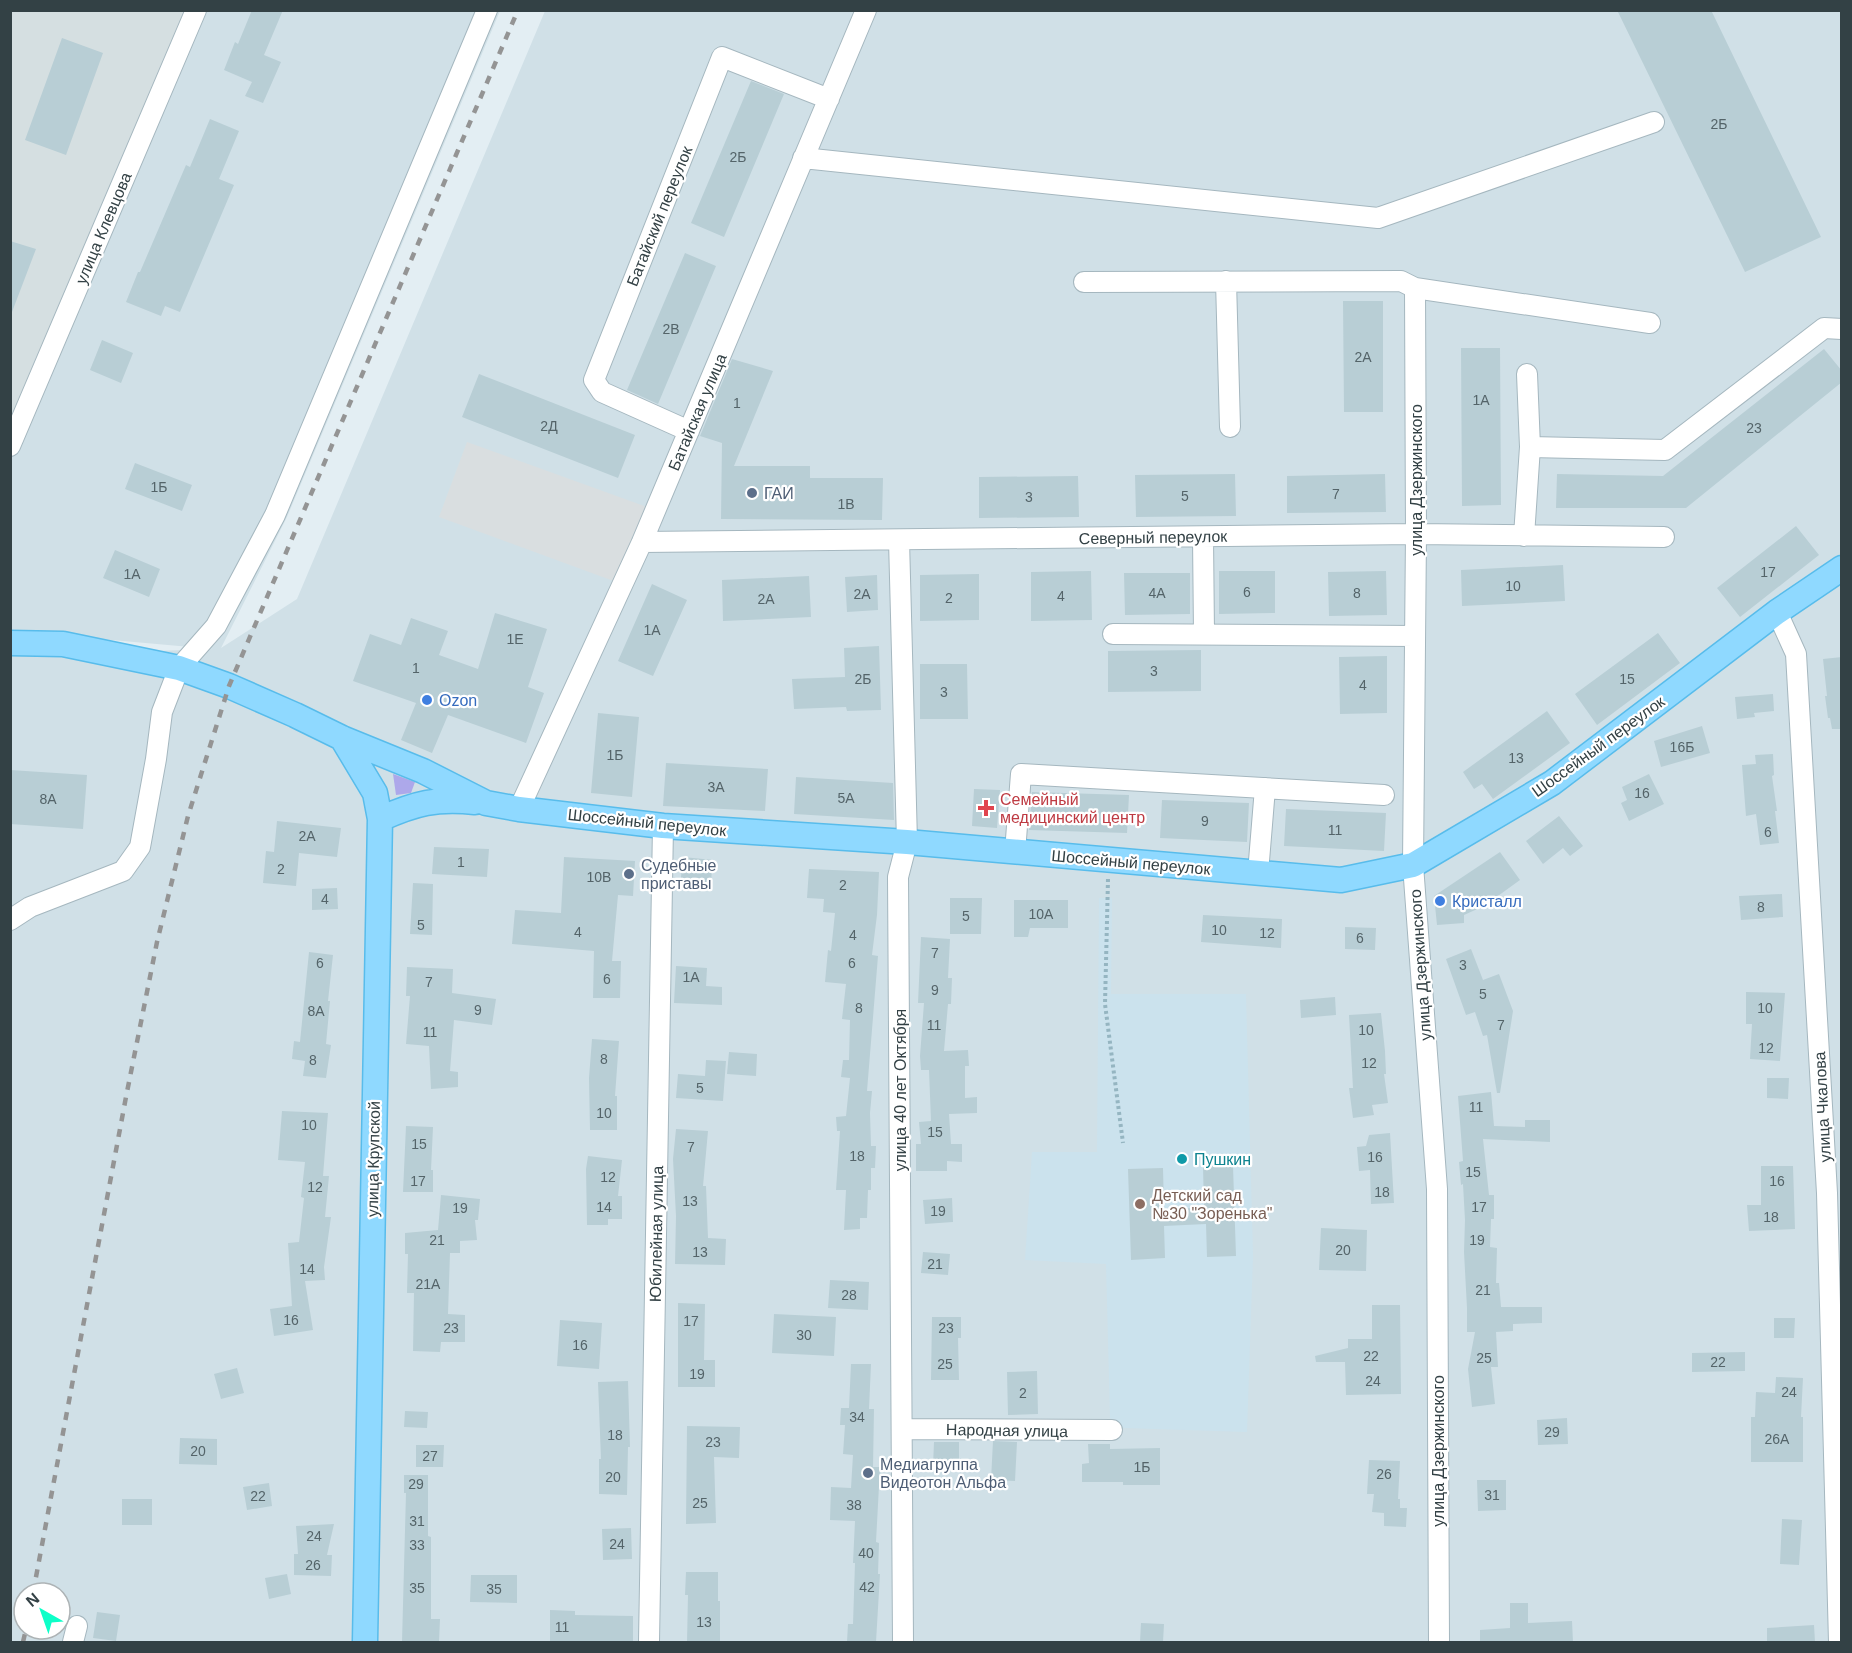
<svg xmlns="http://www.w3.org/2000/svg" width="1852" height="1653" viewBox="0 0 1852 1653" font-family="Arial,sans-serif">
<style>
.residential{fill:#d0e0e7;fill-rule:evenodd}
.industrial{fill:#d5dfe1}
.education{fill:#cbe2ed}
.green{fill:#ada8ea}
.parking{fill:#d9dee0}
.building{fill:#b8ced5}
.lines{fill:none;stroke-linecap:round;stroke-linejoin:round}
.minor-casing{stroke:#a5b7bf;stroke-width:22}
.major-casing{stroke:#58bceb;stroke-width:27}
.path{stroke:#95b5c1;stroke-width:4;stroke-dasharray:3 3;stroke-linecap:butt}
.minor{stroke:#fff;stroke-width:20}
.major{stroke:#8fd9ff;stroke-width:24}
.rail{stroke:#949494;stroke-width:4.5;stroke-dasharray:8 8;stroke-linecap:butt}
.service-dot{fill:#5c6f8a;stroke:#fff;stroke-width:2}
.shop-dot{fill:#3f7fe0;stroke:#fff;stroke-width:2}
.health-dot{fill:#e0444e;stroke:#fff;stroke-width:2}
.culture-dot{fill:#0f9aa8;stroke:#fff;stroke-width:2}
.education-dot{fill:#8d6e63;stroke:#fff;stroke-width:2}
.labels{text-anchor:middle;stroke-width:4.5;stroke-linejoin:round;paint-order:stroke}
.number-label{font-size:14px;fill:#546469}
.street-label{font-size:16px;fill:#334145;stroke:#fff}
.service-label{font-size:16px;fill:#4e5e75;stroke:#fff;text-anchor:start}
.shop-label{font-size:16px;fill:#366cbe;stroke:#fff;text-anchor:start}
.health-label{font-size:16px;fill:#be3a42;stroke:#fff;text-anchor:start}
.culture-label{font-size:16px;fill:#0d838f;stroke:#fff;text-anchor:start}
.education-label{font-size:16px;fill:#785e54;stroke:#fff;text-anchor:start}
</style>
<rect width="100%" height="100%" fill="#e3eef3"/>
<path class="residential" d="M188,11H500L287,517L221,648L297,599L545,11H1841V1642H11L10,656L213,649L10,631L11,426ZM24,1593H60V1629H24Z"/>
<path class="industrial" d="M11,11H188L11,426Z"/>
<path class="education" d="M1099,898H1112L1111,994H1246L1253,1256L1247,1432L1124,1428L1110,1418L1106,1264L1025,1260L1032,1152H1097Z"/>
<path class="green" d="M393,774L415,782L411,793L396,795Z"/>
<path class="parking" d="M467,442L647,507L619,583L439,517Z"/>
<path class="building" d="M252,10H283L264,55L281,62L263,103L245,96L252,82L224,70L235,42L238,44Z
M1617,10H1711L1821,237L1745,272Z
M62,38L103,53L66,155L25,140Z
M751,81L784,94L724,237L691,223Z
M210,119L239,131L219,179L234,185L180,312L165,306L161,316L126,302L138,272H140L186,165L190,167Z
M10,241L36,249L12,312H10Z
M685,253L716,266L658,404L627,390Z
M1343,301H1383V412H1344Z
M102,340L133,353L121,383L90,370Z
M1461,348H1500L1501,505L1462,506Z
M1824,349L1842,371V382L1686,508H1556L1557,474L1663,476Z
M732,359L773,371L734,466H810V478H883L882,520L721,519L722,443L700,436Z
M479,374L635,435L618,478L462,417Z
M135,463L192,485L182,511L125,489Z
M1235,474L1236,516L1136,517L1135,475Z
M1385,474L1386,512L1287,513V476Z
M1078,476L1079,517L979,518V477Z
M1796,526L1819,555L1740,617L1717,588Z
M115,550L160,569L149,597L103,578Z
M1563,565L1565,601L1462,606L1461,570Z
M1091,571L1092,620L1031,621V572Z
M1219,571H1275V613L1219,614Z
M1386,571L1387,615L1329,616L1328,572Z
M1124,573H1190V614L1125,615Z
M979,574V620L920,621V575Z
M877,575L878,610L847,612L845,577Z
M809,576L811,617L723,621L722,580Z
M652,584L687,600L653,676L618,661Z
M495,613L547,629L528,687L544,693L526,743L448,715L432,753L401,740L416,703L353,681L370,634L401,645L411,618L448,631L439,655L478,669Z
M1658,633L1680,663L1597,725L1575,694Z
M879,646L881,710L847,711L846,707L794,709L792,679L845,677L844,648Z
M1201,650V691L1108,692V651Z
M1387,656V713L1340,714L1339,657Z
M1842,657V729H1832L1830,718H1828L1825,696H1827L1823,659Z
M920,664H967L968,719H920Z
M1773,694L1774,711L1754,713L1755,717L1737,719L1735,697Z
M1547,711L1570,743L1493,799L1482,784L1474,789L1463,772Z
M598,713L639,717L632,797L591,793Z
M1702,726L1710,753L1661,767L1654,741Z
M1773,754L1774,775L1772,776L1777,811H1775L1779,843L1760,845L1756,814L1746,816L1742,765L1756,764L1755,755Z
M666,763L768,769L765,811L663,806Z
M10,770L87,775L83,829L10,824Z
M1649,774L1664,804L1629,821L1621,803L1627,800L1622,787Z
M796,777L893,783L894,820L794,814Z
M974,789L1000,790L997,828L972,826Z
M1032,792L1129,795L1127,833L1029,830Z
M1162,800L1249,803L1247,842L1160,838Z
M1286,809L1386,813L1384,851L1284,846Z
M1559,816L1583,846L1570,856L1563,848L1543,864L1526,841Z
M277,821L341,828L337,857L299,853L296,886L263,883L266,851L274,852Z
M434,847L489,849L487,877L432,874Z
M1500,852L1520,880L1484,906L1464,915V923L1437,925L1434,896Z
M564,857L635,861L633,896L618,895L612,961H621L620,998H593L594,951L512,944L515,910L561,913Z
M683,857L713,860L710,891L680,887Z
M809,869L879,872L877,915L872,955L878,956L867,1091H872L870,1113L871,1146H876L875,1168H871V1190H868L867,1218H860V1229L844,1230L846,1190H836L840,1131H837L836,1117L846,1116L850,1078L841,1077L843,1060H849L850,1020L842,1019L846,984L825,982L828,950L831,951L835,913L823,912L824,899L807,898Z
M413,883L433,884L432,935L410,934Z
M337,888L338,909L312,910V889Z
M1782,894L1783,917L1741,920L1739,896Z
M950,898H982L981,934H950Z
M1014,900H1068V928H1030L1028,937H1014Z
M1203,915L1282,919L1281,948L1201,942Z
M1345,927L1376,928L1375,950L1345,949Z
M921,937L950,939L948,978H952L951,1004H948L944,1051L968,1050L969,1066H965V1098L977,1097V1113L949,1114L951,1144H962V1162L947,1161V1171H916V1144H921L919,1122L931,1121L929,1070H921L920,1056L924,1003H918Z
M1471,949L1483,980L1499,974L1513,1011L1500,1093H1497L1487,1035L1483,1036L1475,1012L1466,1015L1446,959Z
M309,952L333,955L328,1001H330L326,1044L331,1045L326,1078L303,1076L305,1061L292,1059L294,1041L300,1042Z
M676,966L707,968L706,986L722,987V1005L674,1003Z
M407,967L453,969L452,993L496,999L492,1025L454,1020L450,1071L458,1072V1087L431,1089L429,1046L406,1044L410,996H406Z
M1746,992L1785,993L1780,1061L1750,1059L1752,1024H1746Z
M1335,997L1336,1015L1301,1018L1300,1000Z
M1381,1013L1385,1051L1386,1074H1384L1388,1103L1372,1105L1374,1115L1353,1118L1349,1088H1353L1349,1015Z
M592,1039L619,1041L615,1096H617V1130H590L589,1078Z
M729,1052L757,1054L756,1076L727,1074Z
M706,1060L726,1061L723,1101L676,1098L678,1074L705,1076Z
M1767,1078H1789L1788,1099L1767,1098Z
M1491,1092L1494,1126L1525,1127V1120H1550V1142L1483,1139L1489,1195H1494V1219H1491L1490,1247L1497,1248L1496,1283H1499L1501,1307H1542V1323L1513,1324V1331L1496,1332L1498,1367H1491L1495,1404L1472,1407L1468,1369L1475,1332H1467V1308L1464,1252L1465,1220L1463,1184L1461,1185L1459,1162L1463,1161L1458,1096Z
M282,1111L328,1113L323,1176H329L325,1217H331L324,1267L325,1280L305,1281L313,1330L274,1336L270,1309L292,1306L288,1243L299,1242L304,1198L301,1197L305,1162L278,1160Z
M406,1126L433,1127L431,1170H433V1192H403Z
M676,1129L708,1131L703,1186H706L708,1238L726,1239L725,1265L675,1264L676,1216L673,1159Z
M1390,1133L1394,1203L1371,1204L1370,1170L1359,1171L1357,1147L1366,1146L1369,1135Z
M588,1156L622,1160L618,1196H622V1219H608V1225H587L586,1169Z
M1203,1166H1233L1236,1256L1207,1257L1206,1224L1164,1226L1165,1258L1131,1260L1128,1169L1163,1168L1164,1209L1204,1208Z
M1761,1166H1793L1795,1229L1749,1231L1747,1205H1761Z
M441,1195L480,1199L478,1220H475L477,1240L460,1241V1253H450L448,1314L465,1315V1342H441L440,1352L413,1351L414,1293H407L408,1254H405V1233L438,1230Z
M952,1198L953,1222L925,1224L923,1200Z
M1321,1228L1367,1230L1366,1271L1319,1270Z
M923,1252L950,1254L948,1275L921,1273Z
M830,1280L869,1282L868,1310L828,1308Z
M678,1303L705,1304L704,1360H715V1387H678Z
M1372,1305H1400L1401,1394L1346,1395L1345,1362H1316L1315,1356L1348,1348V1339H1372Z
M774,1314L836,1317L834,1356L772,1353Z
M932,1317H961V1338H958L959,1380H931Z
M1774,1318H1795L1794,1338H1774Z
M560,1320L602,1323L599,1369L557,1366Z
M1745,1352V1371L1692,1372V1353Z
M851,1364H871L869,1409H874L873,1467H880L876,1542L879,1543L878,1574H880L876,1642H847L848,1624H853L855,1563H853L855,1521L830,1520L831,1487L851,1488L853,1455L843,1454L845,1425H840L841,1408H849Z
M237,1368L244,1393L221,1399L214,1374Z
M1037,1371L1038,1414L1008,1415L1007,1372Z
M1776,1377L1803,1378L1801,1417H1803V1462H1751V1417H1755L1756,1392L1775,1393Z
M628,1381L630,1447H628L627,1495L599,1494V1459H601L598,1382Z
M405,1411L428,1412L427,1428L404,1427Z
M1567,1418L1568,1444L1538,1445L1537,1420Z
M687,1426L740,1427L739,1458L714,1457L716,1523L686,1524Z
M180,1438L217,1439V1465L179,1464Z
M993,1441L1017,1442L1015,1481L991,1480Z
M934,1442H959V1468L933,1467Z
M1088,1444H1110V1449L1160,1448V1485H1123V1482H1082V1464L1089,1463Z
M416,1445H444L443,1467H416Z
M1369,1460L1400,1461L1398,1499H1400V1508H1407L1406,1527L1384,1526V1513L1372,1512L1374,1494H1367Z
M404,1475H428V1536L431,1537V1619H440L439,1642H402L406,1493H404Z
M1477,1480H1506V1510L1478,1511Z
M269,1483L272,1506L247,1510L243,1487Z
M122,1499H152V1525H122Z
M1782,1519L1802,1520L1799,1565L1780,1564Z
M334,1524L327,1555H332L331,1576L294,1575V1554H298L296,1526Z
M631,1528L632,1559L603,1560L602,1529Z
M686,1572H718V1601H720V1642H687L688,1595H685Z
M287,1574L291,1594L269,1599L265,1578Z
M471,1575H517V1603L470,1602Z
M1510,1603H1528V1623L1572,1621L1573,1642H1480V1630L1510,1628Z
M550,1610L575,1611V1615L633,1616V1642H550Z
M97,1612L120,1615L116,1641L93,1638Z
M1141,1623L1164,1624L1163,1642H1140Z
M1814,1625L1815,1642H1767V1628Z"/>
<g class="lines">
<g class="minor-casing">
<path id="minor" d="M803,158L1378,218L1654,122
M1226,281L1230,427
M1084,282L1401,281L1415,288L1650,323
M1415,288L1416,534L1413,865L1437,1189L1439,1642
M1527,374L1530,447
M689,431L602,392L594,380L722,57L829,99
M10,446L196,10
M1524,536L1530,447L1665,450L1824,328L1842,329
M1203,537L1204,634
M899,540L907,842L898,877L903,1642
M642,542L1416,534L1664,537
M1777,612L1796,654L1827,1193L1839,1642
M1113,634L1415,636
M519,809L642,542L866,10
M1015,852L1021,774L1384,795
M1258,873L1265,788
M10,920L30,907L123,871L140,847L156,759L162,712L179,668L216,626L275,515L487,10
M902,1429L1112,1430
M73,1642L77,1626
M649,1642L663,826"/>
</g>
<g class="major-casing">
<path id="major" d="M10,643L63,644L179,668L229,686L295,715L342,738L423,771L486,803L519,809L663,826L907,842L1341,880L1413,865L1552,783L1777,612L1842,568
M342,738L375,793L380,819L365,1642
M380,819C416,803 436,798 475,802"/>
</g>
<path class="path" d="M1108,879L1105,1004L1123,1143"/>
<use href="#minor" class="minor"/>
<use href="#major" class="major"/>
<path class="rail" d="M33,1593L126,1097L157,942L188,816L229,686L518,10
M23,1642L26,1629"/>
</g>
<g class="service-dot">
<circle cx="752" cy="493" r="6"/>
<circle cx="629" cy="874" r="6"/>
<circle cx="868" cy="1473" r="6"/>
</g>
<g class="shop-dot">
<circle cx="427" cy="700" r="6"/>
<circle cx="1440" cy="901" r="6"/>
</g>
<path class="health-dot" d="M983 799h6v6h6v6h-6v6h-6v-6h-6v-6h6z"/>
<circle class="culture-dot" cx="1182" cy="1159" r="6"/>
<circle class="education-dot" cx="1140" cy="1204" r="6"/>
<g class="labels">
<g class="number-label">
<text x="1719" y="129">2Б</text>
<text x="738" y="162">2Б</text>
<text x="671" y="334">2В</text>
<text x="1363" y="362">2А</text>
<text x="1481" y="405">1А</text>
<text x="737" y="408">1</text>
<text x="549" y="431">2Д</text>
<text x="1754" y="433">23</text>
<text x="159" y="492">1Б</text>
<text x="1336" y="499">7</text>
<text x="1185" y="501">5</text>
<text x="1029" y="502">3</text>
<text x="846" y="509">1В</text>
<text x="1768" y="577">17</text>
<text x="132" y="579">1А</text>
<text x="1513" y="591">10</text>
<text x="1247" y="597">6</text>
<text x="1157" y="598">4А</text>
<text x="1357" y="598">8</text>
<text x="862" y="599">2А</text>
<text x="1061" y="601">4</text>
<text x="949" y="603">2</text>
<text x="766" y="604">2А</text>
<text x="652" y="635">1А</text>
<text x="515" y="644">1Е</text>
<text x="416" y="673">1</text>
<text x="1154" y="676">3</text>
<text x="863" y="684">2Б</text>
<text x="1627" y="684">15</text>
<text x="1363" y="690">4</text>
<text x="944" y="697">3</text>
<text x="1682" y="752">16Б</text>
<text x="615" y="760">1Б</text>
<text x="1516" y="763">13</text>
<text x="716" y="792">3А</text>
<text x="1642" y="798">16</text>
<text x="846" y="803">5А</text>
<text x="48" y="804">8А</text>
<text x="1205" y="826">9</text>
<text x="1335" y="835">11</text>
<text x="1768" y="837">6</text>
<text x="307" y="841">2А</text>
<text x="461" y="867">1</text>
<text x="281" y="874">2</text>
<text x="599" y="882">10В</text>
<text x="843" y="890">2</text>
<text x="325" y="904">4</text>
<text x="1761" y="912">8</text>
<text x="1041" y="919">10А</text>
<text x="966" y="921">5</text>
<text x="421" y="930">5</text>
<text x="1219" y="935">10</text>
<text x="578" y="937">4</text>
<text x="1267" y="938">12</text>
<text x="853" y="940">4</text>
<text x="1360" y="943">6</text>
<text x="935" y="958">7</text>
<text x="320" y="968">6</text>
<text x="852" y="968">6</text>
<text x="1463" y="970">3</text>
<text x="691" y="982">1А</text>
<text x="607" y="984">6</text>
<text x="429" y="987">7</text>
<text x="935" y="995">9</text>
<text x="1483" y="999">5</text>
<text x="859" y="1013">8</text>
<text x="1765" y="1013">10</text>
<text x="478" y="1015">9</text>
<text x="316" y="1016">8А</text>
<text x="934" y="1030">11</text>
<text x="1501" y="1030">7</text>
<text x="1366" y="1035">10</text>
<text x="430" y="1037">11</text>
<text x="1766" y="1053">12</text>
<text x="604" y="1064">8</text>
<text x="313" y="1065">8</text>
<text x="1369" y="1068">12</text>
<text x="700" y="1093">5</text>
<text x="1476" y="1112">11</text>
<text x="604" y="1118">10</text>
<text x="309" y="1130">10</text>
<text x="935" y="1137">15</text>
<text x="419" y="1149">15</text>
<text x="691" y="1152">7</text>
<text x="857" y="1161">18</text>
<text x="1375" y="1162">16</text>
<text x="1473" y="1177">15</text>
<text x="608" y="1182">12</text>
<text x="418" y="1186">17</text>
<text x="1777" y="1186">16</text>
<text x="315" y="1192">12</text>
<text x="1382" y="1197">18</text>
<text x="690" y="1206">13</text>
<text x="604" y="1212">14</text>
<text x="1479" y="1212">17</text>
<text x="460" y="1213">19</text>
<text x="938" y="1216">19</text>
<text x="1771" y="1222">18</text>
<text x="437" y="1245">21</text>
<text x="1477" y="1245">19</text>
<text x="1343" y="1255">20</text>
<text x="700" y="1257">13</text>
<text x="935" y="1269">21</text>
<text x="307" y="1274">14</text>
<text x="428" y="1289">21А</text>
<text x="1483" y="1295">21</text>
<text x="849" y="1300">28</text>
<text x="291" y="1325">16</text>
<text x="691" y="1326">17</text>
<text x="451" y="1333">23</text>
<text x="946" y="1333">23</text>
<text x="804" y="1340">30</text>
<text x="580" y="1350">16</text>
<text x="1371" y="1361">22</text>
<text x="1484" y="1363">25</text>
<text x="1718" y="1367">22</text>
<text x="945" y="1369">25</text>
<text x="697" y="1379">19</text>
<text x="1373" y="1386">24</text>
<text x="1789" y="1397">24</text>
<text x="1023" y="1398">2</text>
<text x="857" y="1422">34</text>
<text x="1552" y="1437">29</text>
<text x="615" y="1440">18</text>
<text x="1777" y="1444">26А</text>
<text x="713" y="1447">23</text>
<text x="198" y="1456">20</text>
<text x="430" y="1461">27</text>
<text x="1142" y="1472">1Б</text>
<text x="1384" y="1479">26</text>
<text x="613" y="1482">20</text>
<text x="416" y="1489">29</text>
<text x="1492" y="1500">31</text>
<text x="258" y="1501">22</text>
<text x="700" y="1508">25</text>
<text x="854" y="1510">38</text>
<text x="417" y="1526">31</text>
<text x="314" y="1541">24</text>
<text x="617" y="1549">24</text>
<text x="417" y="1550">33</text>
<text x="866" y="1558">40</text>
<text x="313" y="1570">26</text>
<text x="867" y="1592">42</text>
<text x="417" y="1593">35</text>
<text x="494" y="1594">35</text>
<text x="704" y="1627">13</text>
<text x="562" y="1632">11</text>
</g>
<g class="street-label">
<text transform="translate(659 216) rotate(-68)" y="6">Батайский переулок</text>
<text transform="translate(103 228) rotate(-67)" y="6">улица Клевцова</text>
<text transform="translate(697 412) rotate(-67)" y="6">Батайская улица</text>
<text transform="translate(1416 480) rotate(-90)" y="6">улица Дзержинского</text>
<text transform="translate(1153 537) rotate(-1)" y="6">Северный переулок</text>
<text transform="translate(1598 746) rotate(-36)" y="6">Шоссейный переулок</text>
<text transform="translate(647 822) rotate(6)" y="6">Шоссейный переулок</text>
<text transform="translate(1131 862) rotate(5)" y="6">Шоссейный переулок</text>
<text transform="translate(1420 965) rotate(-94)" y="6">улица Дзержинского</text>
<text transform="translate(900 1090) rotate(-90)" y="6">улица 40 лет Октября</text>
<text transform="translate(1822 1107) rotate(-93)" y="6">улица Чкалова</text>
<text transform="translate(373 1159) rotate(-89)" y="6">улица Крупской</text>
<text transform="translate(656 1234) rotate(-89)" y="6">Юбилейная улица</text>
<text transform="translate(1007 1430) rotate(1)" y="6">Народная улица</text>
<text transform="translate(1438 1451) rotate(-90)" y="6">улица Дзержинского</text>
</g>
<g class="service-label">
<text x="764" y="499">ГАИ</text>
<text x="641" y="871">Судебные<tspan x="641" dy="18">приставы</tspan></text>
<text x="880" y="1470">Медиагруппа<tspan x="880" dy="18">Видеотон Альфа</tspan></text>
</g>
<g class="shop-label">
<text x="439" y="706">Ozon</text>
<text x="1452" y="907">Кристалл</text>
</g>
<g class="health-label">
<text x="1000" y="805">Семейный<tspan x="1000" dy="18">медицинский центр</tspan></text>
</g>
<g class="culture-label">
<text x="1194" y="1165">Пушкин</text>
</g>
<g class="education-label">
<text x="1152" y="1201">Детский сад<tspan x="1152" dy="18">№30 "Зоренька"</tspan></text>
</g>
</g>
<rect width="1852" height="1653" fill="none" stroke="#334145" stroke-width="24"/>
<g transform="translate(42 1611) rotate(320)"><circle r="28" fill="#ffffff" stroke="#adb3b5" stroke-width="1.5"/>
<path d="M0-4.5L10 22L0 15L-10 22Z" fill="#0dffc8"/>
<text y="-9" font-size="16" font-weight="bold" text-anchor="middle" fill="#334145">N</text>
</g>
</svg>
